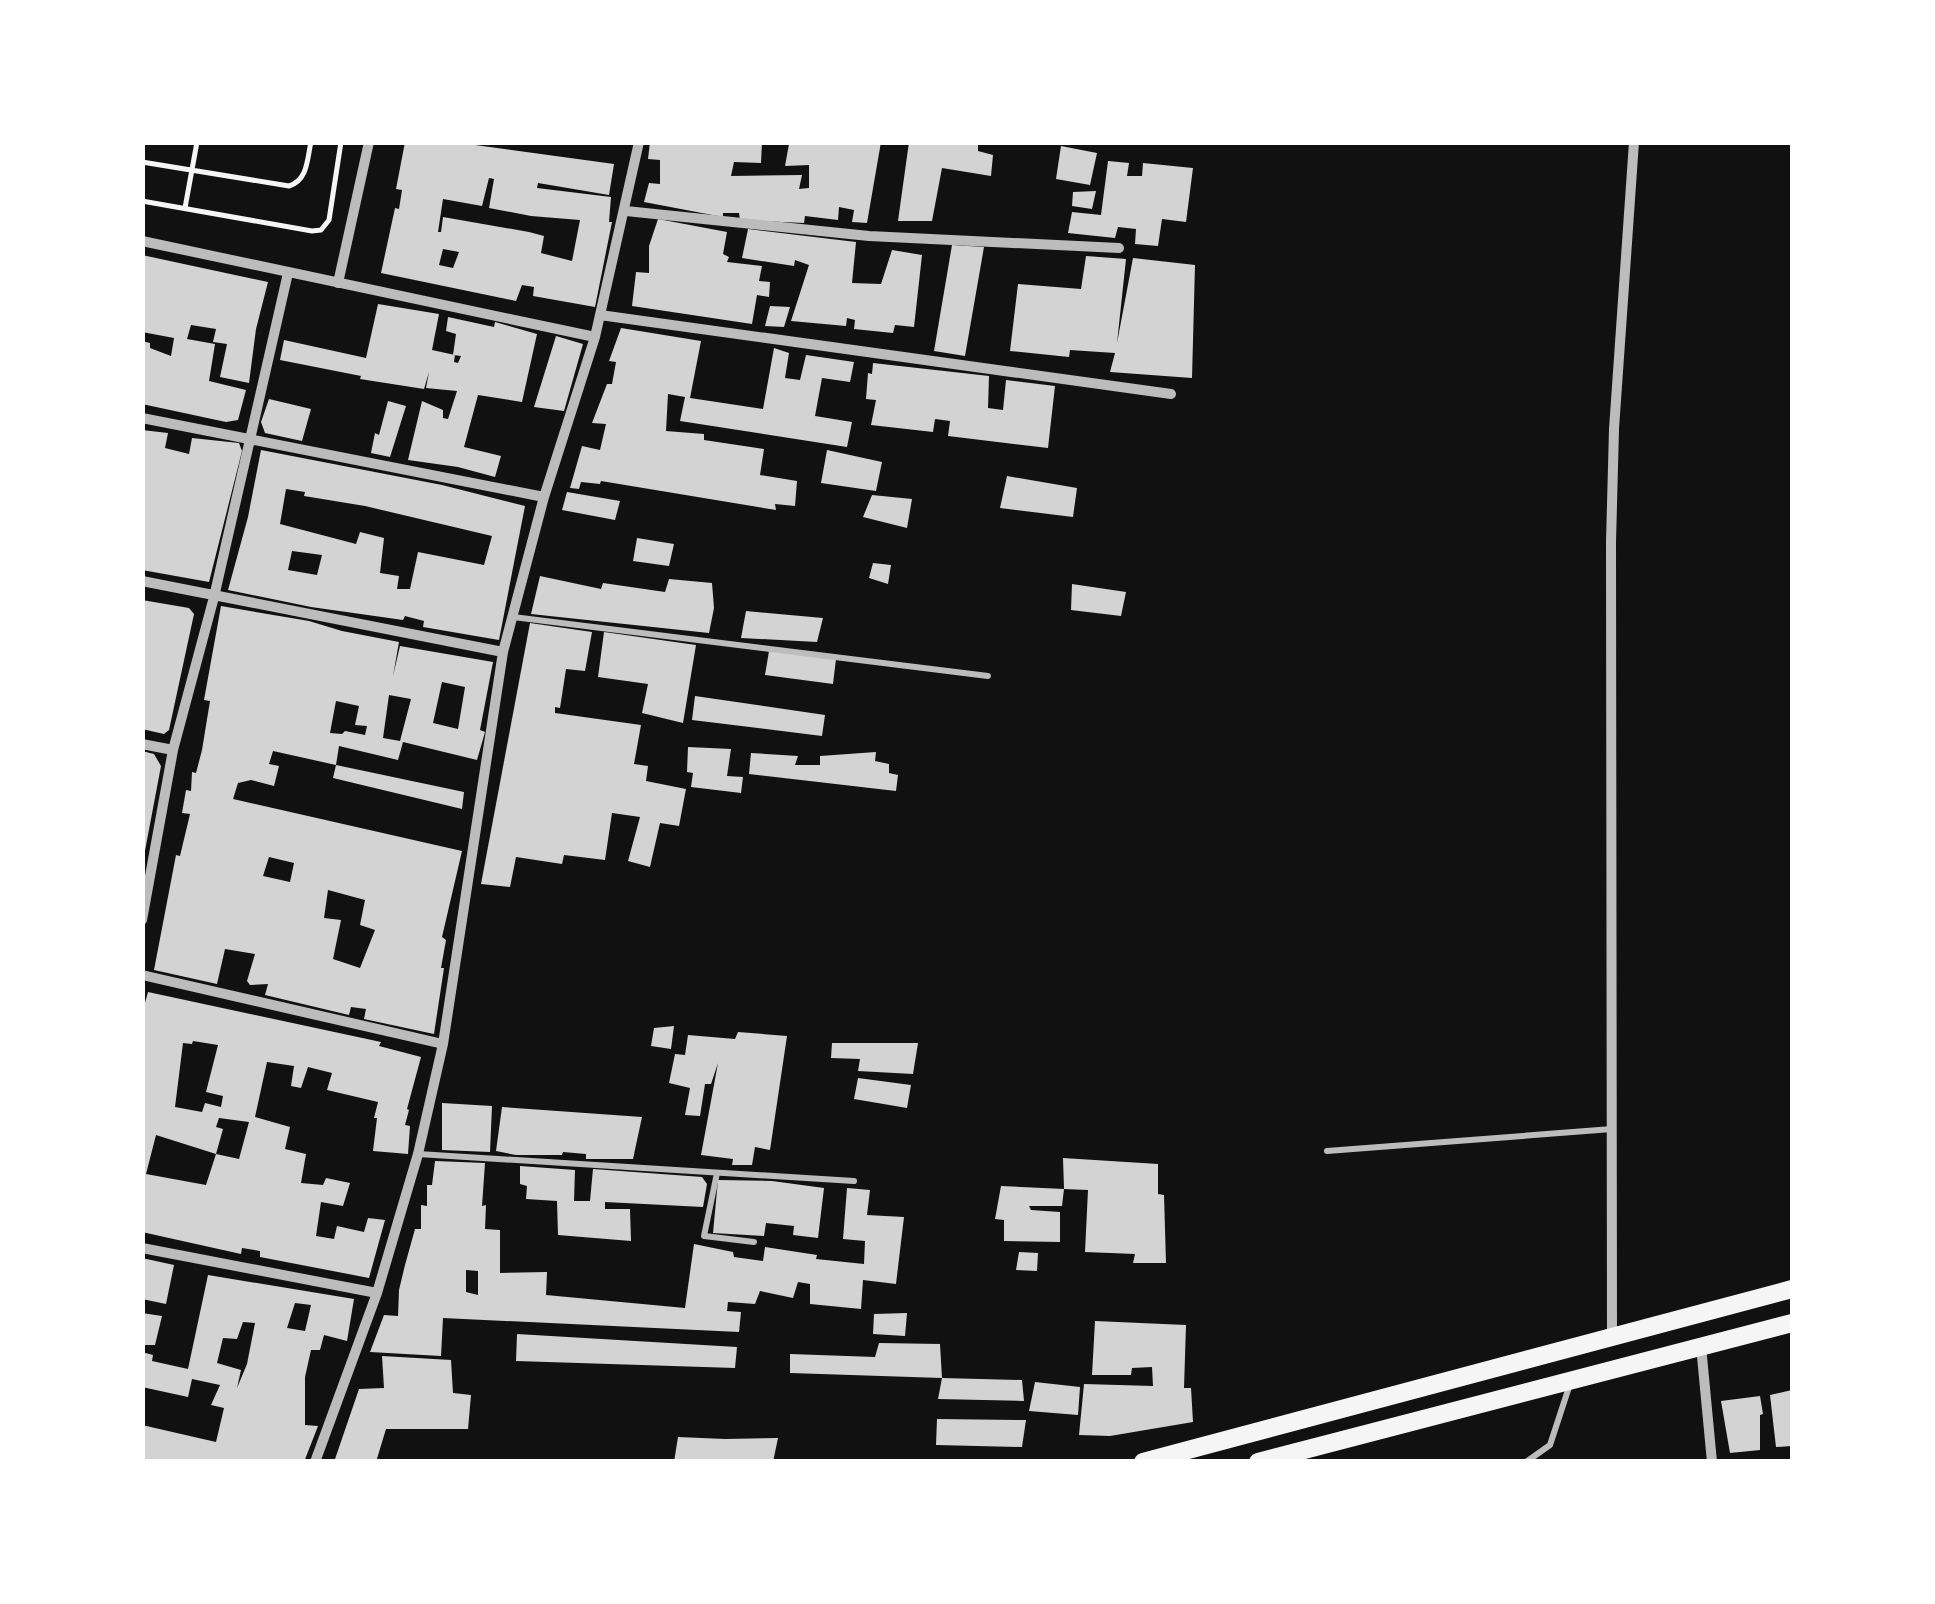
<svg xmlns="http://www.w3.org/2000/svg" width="1935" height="1604" viewBox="0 0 1935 1604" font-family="'Space Grotesk',sans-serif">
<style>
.building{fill:#d3d3d3;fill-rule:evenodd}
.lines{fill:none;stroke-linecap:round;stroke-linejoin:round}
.path{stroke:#f5f5f5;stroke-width:5}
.service{stroke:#bcbcbc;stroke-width:6}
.minor{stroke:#bcbcbc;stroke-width:10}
.primary{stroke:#f5f5f5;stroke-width:18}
</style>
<rect width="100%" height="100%" fill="#111"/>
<path class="building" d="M405,142H453L614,164L609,195L538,183L537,188L611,197L609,222H612L595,307L533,296L534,287L522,285L516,301L381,273L395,208L399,209L402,190L396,189ZM489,178L494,179L489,208L531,216L580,220L572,261L541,253L544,236L529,232L443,217L441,232H438L443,199L482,206ZM443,249L459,252L453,268L439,265Z
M650,142H762L761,163L734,162L731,176L802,175L799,189L809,188V165L785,166L789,144L881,142L867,223L852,222L854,210L839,207L838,220L805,216L804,223L740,220L739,213H723V217L644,202L649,183L660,184V160L648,159Z
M909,142H978V151L993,155L991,176L942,168L932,221H898Z
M1061,146L1097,153L1090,185L1056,179Z
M1108,161L1129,163L1127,176H1142L1143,163L1193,168L1186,222L1162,219L1158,246L1135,244L1136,229L1118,227L1115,238L1068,233L1072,212L1101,215Z
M1096,191L1092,209L1072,206L1073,192Z
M658,219L727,232L723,254L729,257L727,262L762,266L759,281L770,282L769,297L757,295L752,324L632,306L636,272L649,273V246Z
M748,229L856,242L852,283L881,284L892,250L922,255L914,327L895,325L893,333L854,329L855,320L847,318L846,326L791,321L809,265L795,260L794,266L742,258Z
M952,245L984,247L965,356L934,351Z
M142,255L268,282L256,329L249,383L220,377L227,344L213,342L216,329L191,325L187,339L215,344L209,381L246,390L238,420L226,422L142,404V341L150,343V348L171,356L174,338L142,332Z
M1086,256L1126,259L1117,343L1133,258L1195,265L1192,378L1110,372L1115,353L1070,350L1069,357L1010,351L1018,284L1081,289Z
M378,304L439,314L432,350L455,355L454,362L458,363L461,356L453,355L456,334L446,331L448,317L494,327L495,322L537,334L522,402L478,395L464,447L501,456L495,477L458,467L408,460L422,401L443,410V418L448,419L457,391L426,388L429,372L424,389L360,379L361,376L280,360L284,340L366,358Z
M770,306L790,307L784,327L765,326Z
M621,328L701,341L690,398L763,409L774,348L789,353L785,378L800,380L806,355L854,362L850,382L822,378L815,416L852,422L847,447L680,421L685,397L668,394L666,431L704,434V440L764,449L760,475L797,481L795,506L775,504L776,510L601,481L600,484L581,482L579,489L570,488L582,446L600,450L606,424L592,423L607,384H612L616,362L609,361Z
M556,336L583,344L564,411L534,407Z
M873,363L989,376L988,408L1003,410L1006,380L1055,386L1048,448L948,436L950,421L935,419L933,432L871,425L876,400L866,399L868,373L872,374Z
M269,399L311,409L302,441L265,433L261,422Z
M388,401L406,406L390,457L371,453L375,433L379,435Z
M142,430L168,433L165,448L189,454L192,438L239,443L242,451L209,582L142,570Z
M261,450L442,485L525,506L499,640L423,627L424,621L405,616L403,620L311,607L228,590L248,517ZM286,489L305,492L304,496L365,506L492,536L484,565L418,552L410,589H397L399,576L380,573L384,538L360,532L356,544L280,524ZM292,551L322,555L317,575L288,570Z
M827,450L882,462L876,491L821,483Z
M1007,476L1077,488L1073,517L1000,508Z
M567,492L620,501L615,520L562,510Z
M872,495L912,499L907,528L863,517Z
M637,538L674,544L669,566L633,561Z
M873,563L891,565L888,584L869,578Z
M540,576L601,589L603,583L665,592L669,579L712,583L714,608L709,633L531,614Z
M1072,584L1126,592L1121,616L1071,610Z
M142,600L189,608L194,614L169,730L164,734L142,729Z
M221,606L309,621L342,631L399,642L393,676L400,646L493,662L480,730L485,732L477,760L403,742L398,760L339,746L336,765L464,792L462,809L333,778L336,765L273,751L269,764L279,766L274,786L251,780L238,783L233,799L462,851L442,937L446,940L441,968H444L434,1034L364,1019L366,1009L351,1007L349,1015L265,995L268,984L250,985L247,981L255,954L225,949L217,984L154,970L176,855L180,856L190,814L182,813L186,790L191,791L192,772L196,773L202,750L210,701L204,700ZM442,682L465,687L458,729L433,723ZM389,695L411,699L400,741L383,738ZM336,701L359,706L355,725L367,726L365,735L345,731L342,734L330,733ZM269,857L294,863L290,882L263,876ZM328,890L365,900L360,925L375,930L360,968L333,959L341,920L324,918Z
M746,611L823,618L817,642L741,638Z
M530,623L592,632L585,671L566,669L560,708L555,707V713L641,725L634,764L648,766L646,781L686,789L679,826L660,823L650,867L628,861L640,817L612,813L605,860L564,855L562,864L516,857L510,887L481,884Z
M604,632L696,645L683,723L642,713L648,684L598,677Z
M769,651L836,659L833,684L765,675Z
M695,696L825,715L822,736L692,720Z
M688,747L731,749L727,776L743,777L741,793L691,787L693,773L687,772Z
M142,751L154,754L161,766L144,856Z
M876,752L875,761L889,764V773L898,775L896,791L749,774L751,753L798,756L795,765H820V756Z
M148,992L381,1042L379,1046L421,1057L407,1109L409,1110L405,1125L410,1126L408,1154L373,1151L377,1118H374L378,1102L327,1090L332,1073L308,1067L301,1088L291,1086L294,1066L267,1062L255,1117L290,1127L285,1149L306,1154L301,1183L323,1185L326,1178L350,1183L343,1206L321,1202L316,1236L334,1239L337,1226L364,1232L368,1218L385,1220L369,1278L260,1257V1251L242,1248L241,1254L142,1232V1013ZM193,1041L218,1045L206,1092L223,1096L221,1107L205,1103L202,1112L175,1107L183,1043L192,1044ZM219,1118L249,1122L239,1159L216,1154L206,1185L146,1174L156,1135L216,1154L223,1129L216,1127Z
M674,1026L671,1049L651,1046L654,1028Z
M738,1032L787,1036L770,1150L755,1147L752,1165H732L733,1159L701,1155L718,1063L711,1084H705L700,1116L685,1115L690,1088L669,1083L675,1054L685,1055L688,1035L735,1039Z
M832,1043H918L913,1074L858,1071L860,1059L831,1058Z
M858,1078L911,1085L907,1108L854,1099Z
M442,1103L492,1106L490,1152L442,1150Z
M502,1107L642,1117L633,1159H586V1154L563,1152L562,1155H516L496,1151Z
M1063,1158L1158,1164V1194L1164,1195L1166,1263H1133L1135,1254L1085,1252L1088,1190L1064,1189Z
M435,1161L485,1163L482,1206L486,1205L485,1229L500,1230V1273L547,1272L546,1295L685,1308L694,1244L733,1252L734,1257L763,1261L765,1247L817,1255L816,1259L864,1264L865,1241L843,1239L847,1188L870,1190L867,1215L904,1217L896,1284L863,1280L861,1309L810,1304V1284L798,1282L793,1298L760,1291L755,1304L728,1302L727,1311L741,1312L739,1332L443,1318L441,1356L370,1352L384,1315L398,1316L399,1290L405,1265L415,1229H421V1205L427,1206V1185H432ZM466,1270L478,1271V1295L466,1292Z
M520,1166L575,1170L574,1201H590L593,1169L702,1177L707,1184L703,1207L605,1202V1209H630L631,1241L558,1235L557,1201L526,1199L527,1186L520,1184Z
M718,1180L772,1181L824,1188L818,1238L793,1235L794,1226L766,1223L764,1236L713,1233Z
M1001,1186L1064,1189L1062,1206H1029L1031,1210L1060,1212V1242L1004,1241V1220L995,1219Z
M1019,1252L1038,1253L1037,1271L1016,1270Z
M142,1258L174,1265L166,1304L142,1299Z
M208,1275L354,1299L347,1341L324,1335L320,1350H311L305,1377V1425L318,1426L304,1462H142V1425L216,1442L224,1408L211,1405L220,1385L192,1379L188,1397L142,1387V1352L153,1355L152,1361L188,1369ZM295,1303L311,1305L305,1331L287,1328ZM243,1322L255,1323L247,1364L237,1388L241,1370L217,1363L223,1338L237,1339Z
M142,1313L162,1316L155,1345H142Z
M907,1313L905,1336L873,1334L874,1314Z
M1095,1321L1186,1325L1184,1388H1191L1193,1422L1110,1436L1079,1435L1084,1384L1153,1386L1152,1367L1132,1368L1131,1375H1092Z
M517,1334L737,1347L735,1368L516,1361Z
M879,1343L940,1344L942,1378L790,1373V1354L875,1357Z
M382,1356L451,1360L453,1393L471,1395L468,1429H386L376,1462H334L359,1389L384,1388Z
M942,1378L1022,1380L1024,1401L938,1399Z
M1035,1382L1080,1387L1078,1415L1029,1411Z
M1792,1390V1446L1776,1447L1770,1395Z
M1760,1396L1763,1414L1760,1415V1450L1730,1453L1721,1401Z
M937,1419L1026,1420L1022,1447L936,1445Z
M678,1437L725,1439L778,1438L773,1462H674Z"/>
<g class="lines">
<path class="path" d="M142,162L289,186C308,180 307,159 311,142
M142,201L312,231L321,230L329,220L341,142
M185,208L197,142"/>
<path class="service" d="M513,617L988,676
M1327,1151L1612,1129
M418,1154L854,1181
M717,1173L704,1236L754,1242
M1526,1462L1550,1445L1570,1384"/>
<path class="minor" d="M626,211L869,236L1119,248
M142,241L595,337
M338,283L369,142
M600,315L1171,394
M142,418L544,497
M142,581L503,652
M142,744L173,750
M142,920L173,750L214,597L288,273
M142,975L443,1044
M142,1248L377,1293
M1612,1337L1611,542L1614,429L1634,142
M1701,1346L1712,1462
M315,1462L377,1293L418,1154L443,1044L503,652L544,497L595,337L639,142"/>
<path class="primary" d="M1143,1462L1792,1289
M1258,1462L1792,1323"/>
</g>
<rect width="1935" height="1604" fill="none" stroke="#ffffff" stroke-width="290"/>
</svg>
